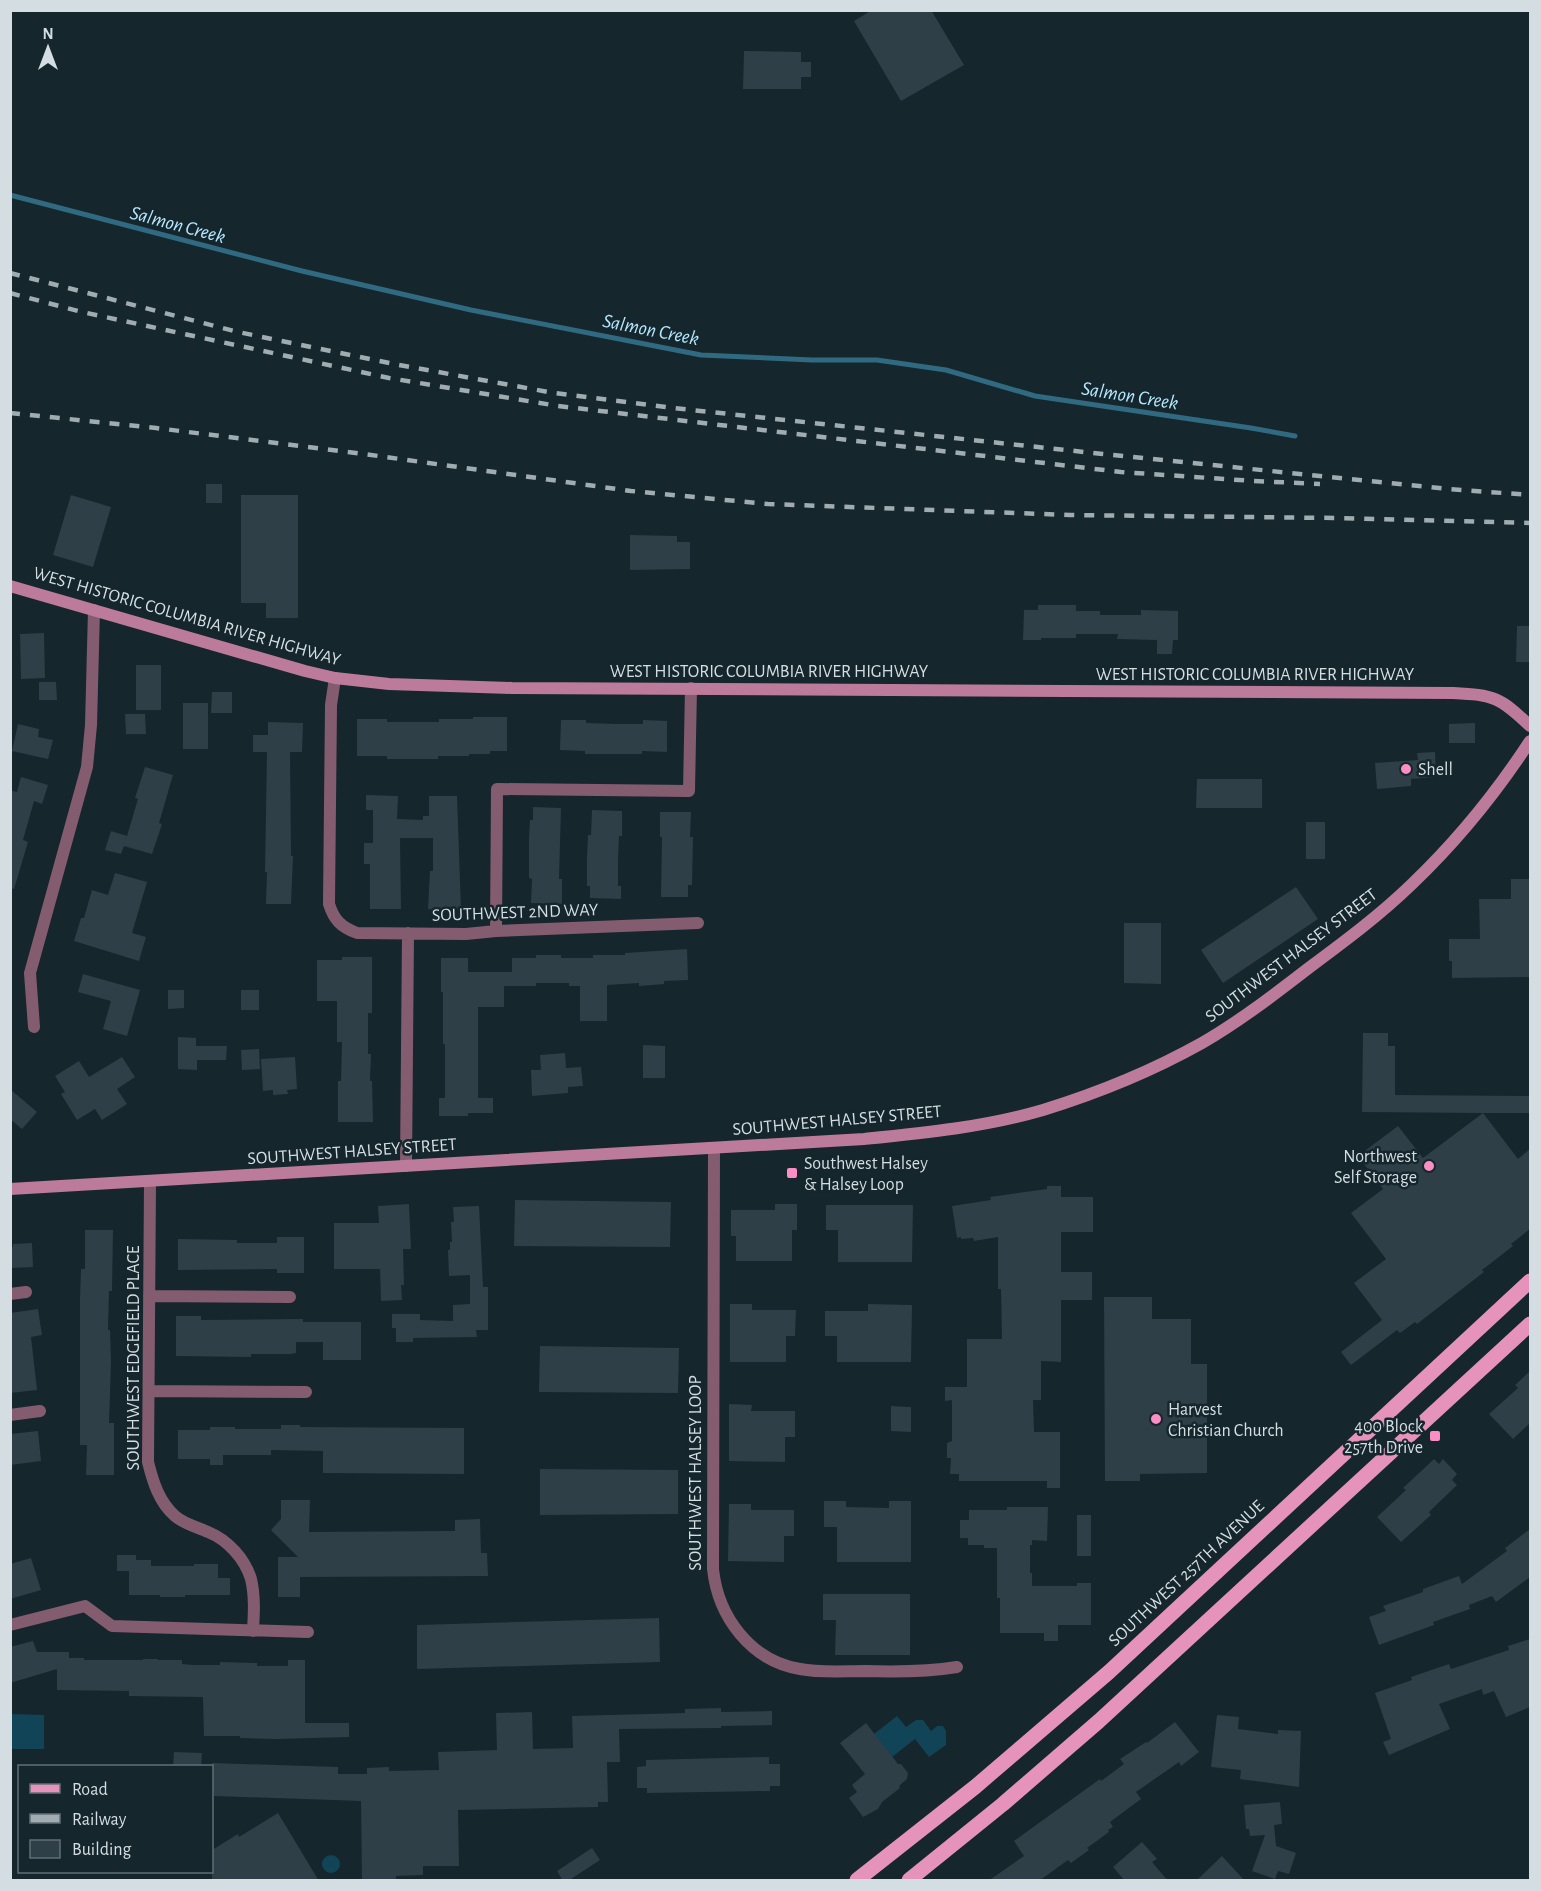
<svg xmlns="http://www.w3.org/2000/svg" width="1541" height="1891" viewBox="0 0 1541 1891" font-family="'Alegreya Sans',sans-serif">
<style>
.green{fill:#124457}
.lines{fill:none;stroke-linecap:round;stroke-linejoin:round}
.stream{stroke:#306a81;stroke-width:5}
.building{fill:#2e3f47}
.street{stroke:#845c6f;stroke-width:12}
.secondary{stroke:#bc7b9a;stroke-width:12}
.primary{stroke:#e693bb;stroke-width:15}
.rail{stroke:#a0acb1;stroke-width:4.5;stroke-dasharray:10 10;stroke-linecap:butt}
.poi-dot{fill:#fb8fc5;stroke:#15262d;stroke-width:2}
.labels{text-anchor:middle;stroke-width:5;stroke-linejoin:round;paint-order:stroke}
.street-label{font-size:18px;fill:#d3dde2;stroke:#15262d}
.poi-label{font-size:18px;fill:#d3dde2;stroke:#15262d;text-anchor:start}
.water-label{font-size:20px;font-style:italic;fill:#b5e7fe;stroke:#15262d}
</style>
<rect width="100%" height="100%" fill="#15262d"/>
<path class="green" d="M11,1714L44,1715V1749H11Z
M897,1716L906,1727L916,1720H923L931,1731L937,1726H943L946,1731V1745L929,1757L915,1739L892,1757L874,1734Z
M322 1864a9 9 0 1 1 18 0a9 9 0 1 1-18 0Z"/>
<g class="lines">
<path class="stream" d="M10,195L302,271L471,310L701,355L812,360H877L946,370L1035,396L1251,428L1295,436"/>
</g>
<path class="building" d="M872,10H931L964,65L901,101L854,21Z
M744,51L801,52V62H811V77H801V89H743Z
M206,484H222V503H206Z
M71,495L111,507L93,567L53,555Z
M241,495H298V618H266V603H241Z
M630,535L677,536V542H690V569L630,570Z
M1038,605H1076V611H1100V615H1141V610L1178,611V640H1173L1172,654H1157V640L1117,639L1118,634H1076V638H1041V640H1023L1024,610H1038Z
M1517,626H1530V662H1516Z
M44,633L45,678L21,679L20,634Z
M136,665H161V710H136Z
M39,682H56L57,700H39Z
M212,692H232V713H211Z
M183,703H208V749H183Z
M125,714H145L146,734H126Z
M473,717H507V751H490V754H469V756H438V759H387V756H357V719H387V722H439V719H473Z
M561,720H586V723L618,724H643V720L667,721V752L642,751V754H585V751L560,750Z
M268,722L303,723L302,752H290L291,856H293L291,904H266L267,872H265L267,752H253V735H268Z
M1475,723V743H1449V724Z
M18,724L39,729L38,737L53,740L48,759L12,751Z
M1435,752L1436,777L1411,779V786L1377,789L1375,763L1418,760L1417,753Z
M145,767L173,775L159,823L162,824L152,854L124,846L121,854L105,850L111,831L127,836L138,799L135,798Z
M21,777L48,785L42,804L34,801L23,840L28,842L14,889L10,888V790L17,792Z
M1197,779H1262V808H1196Z
M366,795L398,796L397,819L423,820V816H429V796H457L461,909H428L430,871H433V838H400L401,909H370V864H364V843H373V810H366Z
M533,807L561,808L559,879H562V904L531,903L532,879L529,878V838L530,820H533Z
M592,810L622,811V836H619L618,860V886H621V899L590,898V886H587V858L588,835H591Z
M660,812H691L690,837H693L692,885H688V897H661L662,837H660Z
M1306,822H1325V859H1306Z
M115,873L147,882L132,933L146,937L139,961L74,941L81,918H84L92,890L108,895Z
M1511,879H1530V977L1452,978V961H1449V939H1480L1479,899H1511Z
M1296,887L1318,919L1223,983L1201,950Z
M1124,923H1161V984L1124,983Z
M687,949L688,980L664,981V984L639,986V983L607,985V1021H580V986H569V983H536V986H504V1007H478V1098H493V1113H468V1116H439V1098H445V1044H443V992H441V958H468V972H512V958H536V955H561V958H593V955H625V953Z
M342,957H372V1013H368V1054H371L370,1081H372L373,1122H338V1081H341L342,1042H337V1001H317V960H342Z
M83,974L140,990L127,1036L103,1029L111,1001L78,992Z
M168,990H184V1008L168,1009Z
M241,990H259V1010H241Z
M1363,1033H1388V1046H1395V1095L1530,1096V1113H1483L1518,1159L1530,1149V1229L1511,1244L1513,1246L1482,1270L1484,1272L1417,1324L1415,1322L1400,1333L1397,1330L1351,1365L1341,1352L1382,1320L1354,1283L1386,1259L1351,1213L1383,1189L1358,1156L1398,1126L1423,1158L1483,1113L1362,1112Z
M178,1037L196,1038V1046H227L226,1060H197V1070L178,1069Z
M643,1045L665,1046V1078H643Z
M259,1049L260,1069L242,1070L241,1050Z
M565,1053L566,1068L581,1067L583,1086L568,1087V1093L532,1096L531,1070H541L540,1055Z
M122,1057L135,1077L117,1089L127,1104L102,1120L95,1109L77,1120L61,1094L65,1092L55,1076L79,1061L89,1077Z
M295,1057L297,1089L287,1090L288,1094L273,1095V1090L263,1091L261,1059Z
M10,1089L37,1112L22,1129L10,1119Z
M1047,1186H1061V1197H1093V1232H1061V1272H1092V1300H1061V1362L1041,1361V1400H1033L1034,1432H1060V1488H1047V1481H959V1474H950L951,1458H947V1443L952,1441V1400L945,1401V1387H967V1339H1002L1001,1289H998V1237L974,1241L973,1238L961,1239V1237L957,1238L952,1206L991,1200L990,1197L1047,1189Z
M515,1200L671,1202L670,1247L514,1246Z
M409,1204L411,1249H403L404,1285H401L402,1300L381,1301L380,1269H334V1223H379L378,1206Z
M775,1204H797V1230H792V1261H736V1236H731V1210H775Z
M826,1205H913L912,1262H838V1230H826Z
M479,1206L483,1287H488V1330H476L477,1337L413,1338V1342H396V1328H392V1314H420V1320L453,1321V1305L470,1304V1275L449,1276L448,1250H450V1242H452L451,1222H454L453,1207Z
M85,1230H113L112,1291H109L108,1330H110L111,1362L109,1423H114V1475H86L87,1445H80V1299L81,1269H85Z
M277,1237H304V1273H277V1269L178,1270V1239L237,1240V1243H277Z
M32,1243L33,1267L10,1268V1247H13V1244Z
M1104,1297H1152V1319H1191V1364H1207V1473L1140,1474V1481H1105Z
M730,1304H752V1310H796L795,1336H786V1362H730Z
M868,1304L912,1305L911,1362H837V1336H825V1311H868Z
M38,1309L42,1335L31,1337L37,1390L10,1393V1313Z
M176,1316H201V1320L303,1319V1322H361V1360H323V1342H296V1353L291,1354H251V1357L176,1356Z
M540,1346L679,1348L678,1393L539,1392Z
M1530,1371V1423L1513,1439L1489,1414L1518,1388L1515,1385Z
M729,1404L752,1405L751,1411H795V1437H785V1462L729,1461Z
M891,1406L911,1407V1432L891,1431Z
M281,1425H300V1427L464,1428V1474L323,1473V1451L271,1450V1455H223V1465H210V1459H178V1430H210V1427H235V1429H281Z
M38,1431L41,1461L10,1465V1434Z
M1434,1459L1439,1464L1443,1459L1457,1474L1452,1480L1457,1485L1429,1512L1431,1515L1401,1542L1377,1517L1406,1490L1403,1488Z
M540,1469L678,1470V1514L540,1515Z
M281,1500H310L309,1532L455,1531V1520L480,1519L481,1553H487L488,1576L300,1577V1597H278V1557H298L271,1530L281,1519Z
M824,1501H846V1507L889,1508V1501H911V1562H837V1527H824Z
M729,1504H751V1510H794V1536H784V1562L728,1561Z
M1007,1507H1048L1047,1541L1032,1540V1545H1030V1573H1032V1586H1077V1583H1091V1625H1058V1641H1044V1633H1000V1598H997V1548H984V1545H968V1538H960V1520H969V1510H1007Z
M1077,1515H1091V1556H1077Z
M1530,1529V1577L1496,1602L1492,1596L1469,1605L1470,1609L1433,1622L1434,1625L1379,1645L1369,1617L1386,1611L1383,1606L1423,1592V1589L1459,1576L1462,1584L1507,1551L1505,1548Z
M117,1555H136V1560H151V1566H194V1564H218V1578H230V1595H185V1597H160V1595H129V1571H117Z
M31,1558L41,1590L10,1599V1564Z
M823,1594H910V1655H835L836,1620H823Z
M659,1618L660,1662L417,1669V1625Z
M1530,1639V1707L1506,1717L1494,1691L1483,1695L1482,1689L1439,1704L1450,1729L1389,1755L1383,1742L1391,1739L1375,1693L1412,1680L1411,1677L1449,1664L1451,1669L1509,1650L1508,1646Z
M33,1641L37,1652H69V1658H84V1660H143V1659H158V1660H182V1664L193,1665H220V1662L257,1663V1666H288V1660H305V1723H349V1737L276,1739L240,1738V1736H204L203,1697L129,1696V1691L57,1690V1669L10,1683V1647Z
M721,1708V1712L772,1711V1725L721,1726V1728L619,1729L620,1762H607L608,1802H598V1807L458,1810L459,1866H423V1875L396,1876V1881H362L361,1801L214,1796V1791H212V1763L338,1767V1774H367V1768L389,1767V1771L439,1770L438,1752L497,1750L496,1713L532,1712L533,1749L573,1748L572,1716L685,1713V1709Z
M1217,1715L1239,1717L1238,1729L1278,1734V1730L1301,1731L1299,1787L1240,1779L1241,1770L1211,1767Z
M1175,1722L1199,1752L1181,1766L1179,1762L1136,1792L1141,1799L1110,1822L1113,1827L1108,1830L1109,1832L1087,1848L1089,1850L1071,1863L1068,1860L1039,1881H988L1024,1856L1014,1841L1100,1779L1101,1781L1124,1764L1120,1759L1146,1742L1147,1743Z
M866,1723L898,1764H901L908,1773L907,1779L899,1786L900,1788L882,1802L878,1809L863,1817L849,1798L857,1792L852,1785L865,1774L840,1743Z
M174,1752L202,1753L201,1767H173Z
M769,1757V1764H780V1786H770V1791L647,1793V1788H637V1767L646,1766V1760Z
M1280,1802L1282,1824L1274,1825L1276,1846L1296,1853L1289,1874L1278,1871L1275,1879L1252,1871L1265,1835L1250,1836L1249,1829H1246L1244,1805Z
M278,1813L319,1881H212V1850L238,1834L239,1837Z
M1142,1842L1157,1859L1152,1862L1168,1881H1125L1113,1867Z
M592,1848L600,1860L568,1881H563L557,1871Z
M1222,1856L1245,1881H1196Z"/>
<g class="lines">
<path class="street" d="M335,678L331,705L329,904C334,920 341,927 357,933L466,934L496,931L698,923
M496,931L497,789L689,791L691,688
M34,1027L30,973L87,767L91,725L94,610
M714,1148L713,1569C718,1617 751,1661 800,1669C821,1673 844,1671 865,1671C896,1672 926,1672 957,1667
M406,1166L408,933
M150,1182L148,1462C153,1482 159,1502 175,1516C184,1524 197,1527 208,1532C228,1540 245,1559 251,1579C255,1596 254,1613 253,1631
M10,1294L26,1292
M149,1296L290,1297
M149,1391L306,1392
M10,1415L40,1411
M10,1625L85,1606L112,1626L308,1632"/>
<path class="secondary" d="M10,586L305,671L335,678L389,684L512,688L1453,693C1494,695 1500,697 1530,726
M10,1189L864,1139C924,1133 985,1127 1043,1110C1098,1093 1152,1071 1202,1043C1240,1021 1275,994 1310,967C1345,941 1380,915 1412,884C1457,841 1496,793 1530,741"/>
<path class="primary" d="M857,1880L975,1787L1109,1672L1530,1281
M909,1880L1003,1804L1099,1721L1530,1324"/>
<path class="rail" d="M10,273L238,332L394,364L554,393L673,408L1103,454L1449,489L1530,495
M10,293L82,312L389,378L558,406L1121,472L1254,481L1320,484
M10,413L156,428L364,454L631,491L768,504L1070,515L1337,518L1530,523"/>
</g>
<g class="poi-dot">
<circle cx="1406" cy="769" r="6"/>
<circle cx="1429" cy="1166" r="6"/>
<rect x="786" y="1167" width="12" height="12" rx="3"/>
<circle cx="1156" cy="1419" r="6"/>
<rect x="1429" y="1430" width="12" height="12" rx="3"/>
</g>
<g class="labels">
<g class="street-label">
<text transform="translate(187 616) rotate(16)" y="6">WEST HISTORIC COLUMBIA RIVER HIGHWAY</text>
<text x="769" y="677">WEST HISTORIC COLUMBIA RIVER HIGHWAY</text>
<text x="1255" y="680">WEST HISTORIC COLUMBIA RIVER HIGHWAY</text>
<text transform="translate(515 912) rotate(-2)" y="6">SOUTHWEST 2ND WAY</text>
<text transform="translate(1291 955) rotate(-37)" y="6">SOUTHWEST HALSEY STREET</text>
<text transform="translate(837 1120) rotate(-5)" y="6">SOUTHWEST HALSEY STREET</text>
<text transform="translate(352 1151) rotate(-4)" y="6">SOUTHWEST HALSEY STREET</text>
<text transform="translate(133 1358) rotate(-90)" y="6">SOUTHWEST EDGEFIELD PLACE</text>
<text transform="translate(695 1473) rotate(-90)" y="6">SOUTHWEST HALSEY LOOP</text>
<text transform="translate(1186 1573) rotate(-43)" y="6">SOUTHWEST 257TH AVENUE</text>
</g>
<g class="poi-label">
<text x="1418" y="775">Shell</text>
<text x="1417" y="1162" text-anchor="end">Northwest<tspan x="1417" dy="21">Self Storage</tspan></text>
<text x="804" y="1169">Southwest Halsey<tspan x="804" dy="21">&amp; Halsey Loop</tspan></text>
<text x="1168" y="1415">Harvest<tspan x="1168" dy="21">Christian Church</tspan></text>
<text x="1423" y="1432" text-anchor="end">400 Block<tspan x="1423" dy="21">257th Drive</tspan></text>
</g>
<g class="water-label">
<text transform="translate(178 224) rotate(15)" y="7">Salmon Creek</text>
<text transform="translate(651 329) rotate(11)" y="7">Salmon Creek</text>
<text transform="translate(1130 395) rotate(9)" y="7">Salmon Creek</text>
</g>
</g>
<rect width="1541" height="1891" fill="none" stroke="#d3dde2" stroke-width="24"/>
<rect x="18" y="1765" width="195" height="108" fill="#15262d" stroke="#616f75" stroke-width="1.5"/>
<rect x="30" y="1784" width="30" height="9" fill="#e693bb" stroke="#616f75" stroke-width="1.5"/>
<text x="72" y="1795" font-size="18" fill="#d3dde2">Road</text>
<rect x="30" y="1814" width="30" height="9" fill="#a0acb1" stroke="#616f75" stroke-width="1.5"/>
<text x="72" y="1825" font-size="18" fill="#d3dde2">Railway</text>
<rect x="30" y="1840" width="30" height="18" fill="#2e3f47" stroke="#616f75" stroke-width="1.5"/>
<text x="72" y="1855" font-size="18" fill="#d3dde2">Building</text>
<g transform="translate(48 48)" stroke="#15262d" stroke-width="4.5" paint-order="stroke">
<path d="M0-4.5L10 22L0 15L-10 22Z" fill="#d3dde2"/>
<text y="-9" font-size="16" font-weight="bold" text-anchor="middle" fill="#d3dde2">N</text>
</g>
</svg>
